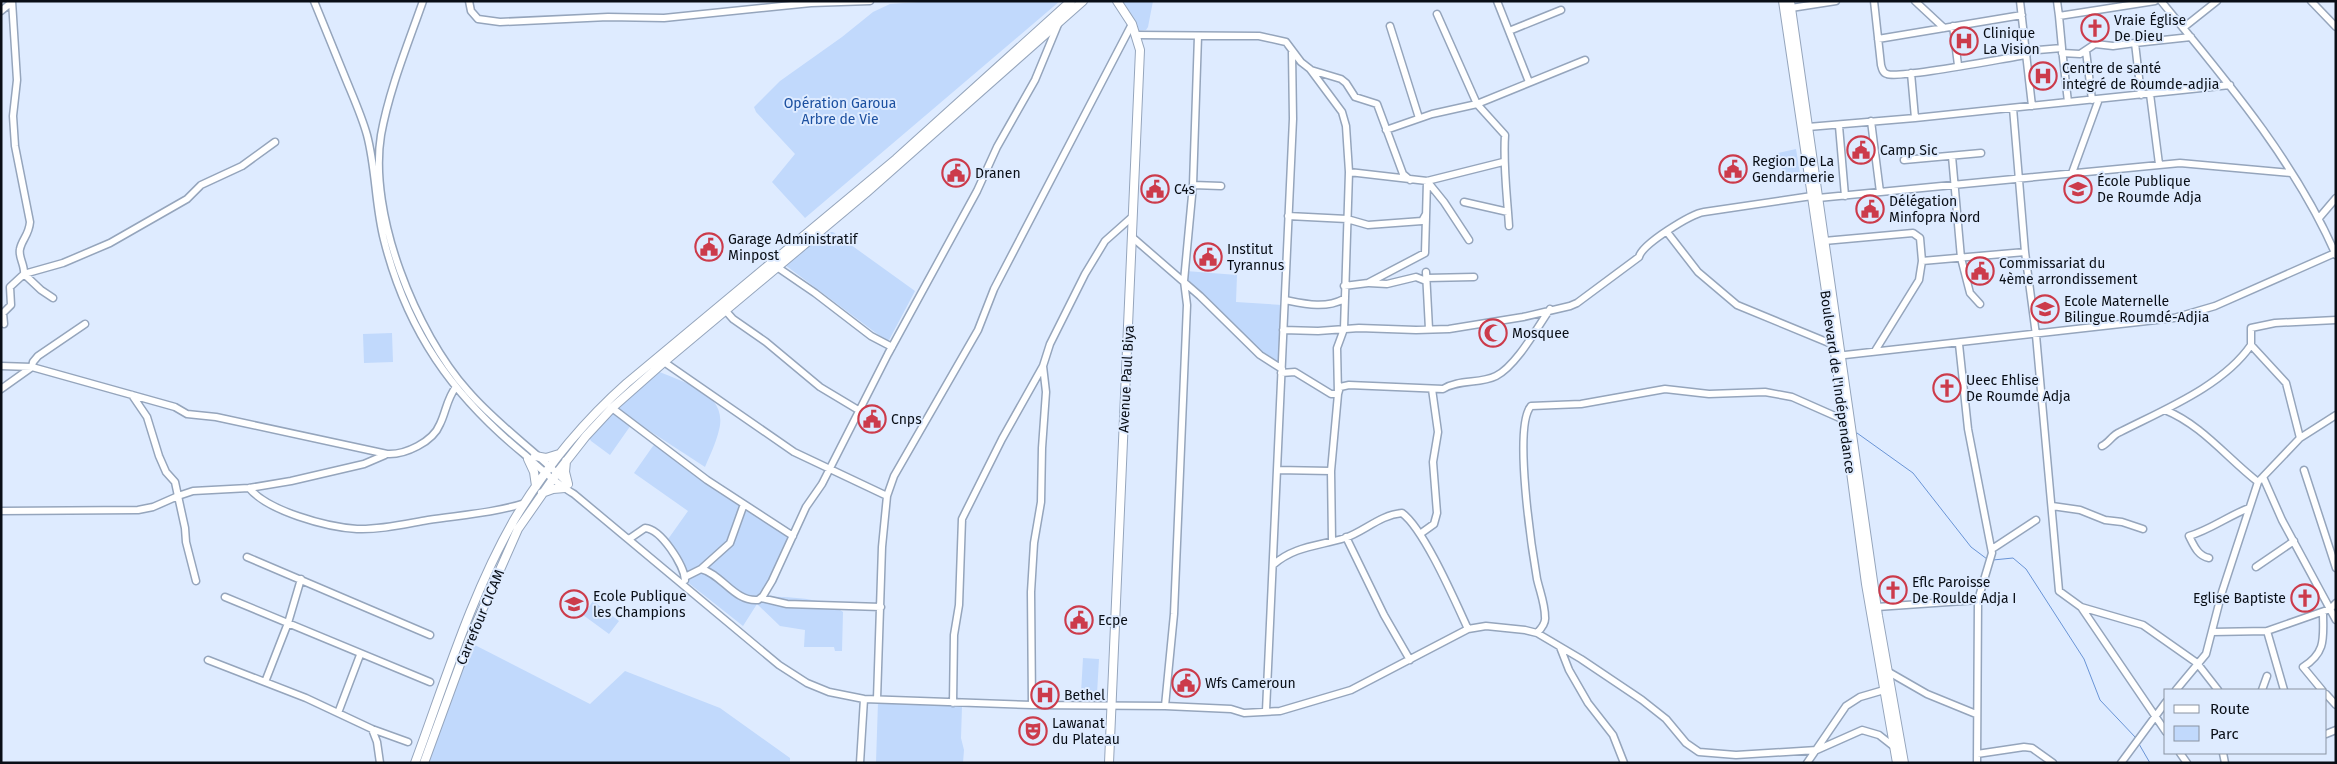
<svg xmlns="http://www.w3.org/2000/svg" width="2337" height="764" viewBox="0 0 2337 764" font-family="'Fira Sans',sans-serif">
<style>
.green{fill:#c1d9fc}
.lines{fill:none;stroke-linecap:round;stroke-linejoin:round}
.stream{stroke:#6994d6;stroke-width:1}
.minor-casing{stroke:#95a5bc;stroke-width:9}
.major-casing{stroke:#95a5bc;stroke-width:10}
.minor{stroke:#fff;stroke-width:6}
.major{stroke:#fff;stroke-width:8}
.labels{text-anchor:middle;stroke-width:4;stroke-linejoin:round;paint-order:stroke}
.poi-label{font-size:14px;fill:#090e16;stroke:#deebff;text-anchor:start}
.park-label{font-size:14px;fill:#1c50a0;stroke:#deebff}
.street-label{font-size:14px;fill:#090e16;stroke:#deebff}
</style>
<rect width="100%" height="100%" fill="#deebff"/>
<path class="green" d="M933,1H1060L805,218L772,182L795,154L756,112L754,107L780,81L842,37L873,12L890,4Z
M1123,1H1153L1148,27L1146,30L1137,31L1134,19Z
M1796,149L1800,173L1784,175L1778,153Z
M820,232H833L915,291L888,342L781,262Z
M1186,271L1237,275L1236,302L1282,305V369L1271,364L1184,281Z
M392,333L393,362L364,363L363,334Z
M655,370C681,382 729,392 719,430C716,443 710,455 705,467L616,409Z
M613,411L631,425L610,455L591,441L588,436Z
M659,441L744,504L790,535L773,576L758,596C781,597 825,596 843,612L842,651H835L834,647H804L805,630L780,626L757,604L743,626L681,577V570L666,542L688,511L634,473L653,446Z
M593,601L619,621L609,634L583,615Z
M467,641L590,704L625,671L720,708L790,758V763H422Z
M1083,658L1099,659L1097,694L1081,693Z
M878,702L962,706L961,738L964,750L963,763L876,762Z"/>
<g class="lines">
<path class="stream" d="M1857,433L1913,473L1971,547L1987,559
M1993,560L2013,558L2026,569L2084,659L2100,700L2136,738
M2139,744L2150,763"/>
<g class="minor-casing">
<path id="minor" d="M12,1L17,80L13,116L15,146L30,222C29,235 22,239 20,249C18,257 25,265 24,274L41,290L53,298
M314,1C325,28 336,55 347,82C354,99 362,117 367,135C376,169 375,205 384,240C407,331 452,395 524,454C540,468 555,483 574,494L779,665L807,683L829,692L864,699L1032,705L1165,706L1231,709L1244,713L1280,711L1351,690L1468,629L1486,626L1525,630L1537,633L1581,659L1642,700L1666,719L1686,743L1699,752L1736,755L1817,750L1862,730L1879,735L1893,746
M423,1C408,44 389,90 381,135C368,214 416,333 468,391C498,426 536,451 568,484
M469,1L471,11L478,19L500,22L608,17L664,18L811,3L870,1
M1497,1L1529,82
M1874,1L1881,65C1882,69 1883,73 1887,74C1900,79 2005,58 2026,55
M1915,1L1944,28
M2020,1L2032,106
M2057,1L2059,16L2155,1
M2161,1C2226,80 2295,161 2336,255
M2311,1L2336,27
M1791,8L1836,1
M1,11L12,2
M1437,14L1477,104L1505,135C1503,165 1507,195 1509,226
M1390,26L1419,118
M1953,26L1958,65
M2183,28L2217,1
M1509,31L1561,10
M1136,35L1259,36L1286,42L1301,62L1310,69L1342,112L1346,126L1349,172L1344,329L1337,348L1338,394L1331,471L1277,470
M1878,39L2022,15
M2062,49L2068,102
M2027,51L2062,48L2059,16
M2086,51L2092,100
M2062,53L2080,54L2095,44L2113,46L2135,43
M1311,70L1341,79L1346,83L1355,97L1377,104L1403,174L1410,180
M1911,73L1915,118
M2150,94L2159,164
M2141,95L2135,43L2191,37
M2013,108L2025,252L2036,335L2059,591L2081,607L2143,625L2197,663L2218,690
M1871,121L1880,192
M1839,126L1845,196
M1808,127L1915,118L2230,85
M1386,130L1432,114L1477,104L1585,60
M1952,156L1961,258L1970,293L1980,304
M1904,160L1981,153
M1349,172L1427,181L1503,162
M2072,173L2099,99
M1427,181L1444,202L1469,240
M1193,185L1221,186
M1818,198L2180,163L2291,173
M1464,202L1508,212
M1288,216L1347,219L1368,225L1422,221L1426,214
M2319,218L2336,198
M1667,232L1698,272L1737,305L1834,345
M1132,237L1200,296L1260,355L1282,369
M1824,241L1913,233L1920,238L1922,261L1919,280L1875,351
M1922,261L2025,252
M777,267L815,293L871,336L892,347
M1426,272L1429,329
M1426,278L1474,277
M1369,283L1387,284L1416,277L1426,281
M1344,286L1368,283L1425,253L1427,181
M1285,300C1305,304 1325,309 1344,299
M725,310L733,319L766,342L820,387L860,411
M1,321L4,324L3,313L11,305L10,287L24,274L63,263L110,243L187,199L201,185L242,166L275,142
M1283,330L1318,331L1359,328L1416,330L1449,329L1523,317L1570,306L1577,303L1639,257C1642,244 1691,214 1704,212L1812,196
M1959,344L1968,429L1992,553L1978,600L1977,763
M1836,356L2174,318L2215,306L2335,253
M664,362L794,452L887,496
M1,366L32,367L175,407L187,414L216,417L387,454C405,455 433,442 440,424C446,412 447,398 456,387
M1281,373L1295,372L1331,394H1338L1340,387L1349,385L1443,389C1459,379 1480,384 1496,376C1516,366 1537,328 1550,309
M1,389L32,367L33,362L38,356L85,324
M612,408L707,480L793,536
M2165,410C2202,425 2227,458 2258,482
M2300,438L2286,383L2251,345V328L2275,323L2336,320
M2102,446C2109,443 2112,435 2120,432C2163,410 2223,386 2251,345
M2304,470L2336,568
M1331,471L1332,540
M2263,477L2282,520L2336,620
M249,488C268,511 326,527 357,529C380,530 405,524 428,520C461,515 494,513 525,503
M2052,506L2080,510L2105,520L2122,522L2143,529
M1,511L138,510L153,507L178,496L175,482L166,472L159,456L147,417L132,395
M1420,534L1434,524L1437,513L1433,462L1438,432L1432,389
M1346,537L1384,615L1410,660
M629,539L645,528C661,529 684,565 685,580
M1992,549L2036,520
M247,557L430,635
M2209,558C2198,556 2194,546 2189,536C2210,530 2228,516 2249,508
M1273,565C1294,546 1319,546 1345,538C1365,531 1380,515 1402,513C1424,529 1455,601 1468,629
M2256,567L2294,541
M701,569L730,543L744,504
M685,577L701,569C722,574 734,602 758,600L763,596L772,581L806,507L822,484L888,354L977,191L997,147L1035,80L1059,22
M196,581L186,542L185,528L178,496L193,491L249,488L291,481L364,464L385,455
M225,597L430,682
M761,598L787,604L881,607
M1877,607L1978,600
M2081,607L2166,732
M2267,631L2284,690
M2212,632L2267,631L2330,609L2336,603
M1537,633C1541,629 1546,623 1545,617C1545,604 1540,592 1537,579C1532,550 1513,426 1531,406L1581,404L1665,389L1709,394L1765,392L1792,397L1844,420
M1560,647L1569,670L1588,703L1613,735L1624,763
M208,660L306,698L372,729L408,742
M1887,671L1927,694L1976,714
M265,682L288,623L301,579
M2176,690L2206,654L2222,592L2258,482L2300,438L2336,415
M2262,690L2267,676
M2322,690L2303,667C2327,652 2323,637 2323,612
M2326,694L2336,705
M877,699L882,547L887,496L894,476L978,330L994,289L1132,24
M953,703L954,635L959,605L962,519L1002,439L1043,366L1050,344L1085,274L1105,241L1132,217
M1032,705L1031,592L1034,543L1041,502L1042,448L1046,392L1043,366
M1165,706L1174,614L1187,305L1184,281L1193,185L1198,36
M1266,711L1293,119L1292,52
M338,713L360,655
M372,729L377,742L380,763
M2326,734L2336,730
M2180,753L2187,763
M2223,753L2225,763
M1977,754L2024,747L2032,748L2053,763
M860,763L864,699
M1807,763L1846,706L1860,697L1884,690
M2121,763L2166,702"/>
</g>
<g class="major-casing">
<path id="major" d="M1783,1L1834,345L1866,584L1897,763
M1790,1L1878,616L1904,763
M535,456L546,458L559,454
M528,459L534,472L536,486
M566,461L565,472L568,484
M542,493L553,489L565,488
M415,763C445,682 471,595 514,520C544,470 583,422 627,383L896,159L1071,1
M424,763L469,640L518,529L557,473L586,436L612,408L664,362L866,193L1083,1
M1109,763L1140,50L1132,24L1117,1"/>
</g>
<use href="#minor" class="minor"/>
<use href="#major" class="major"/>
</g>
<defs>
<g id="church-ring" transform="scale(1.4375)"><circle r="9.5" fill="#deebff" stroke="#cc3b4b" stroke-width="1.5"/><path d="M-1.2-6h2.4v3.5h3.3v2.4h-3.3V6h-2.4V-.1h-3.3v-2.4h3.3Z" fill="#cc3b4b"/></g>
<g id="hospital-ring" transform="scale(1.4375)"><circle r="9.5" fill="#deebff" stroke="#cc3b4b" stroke-width="1.5"/><path d="M-5-5h3v3.5h4V-5h3V5h-3V1.5h-4V5h-3Z" fill="#cc3b4b"/></g>
<g id="civic-ring" transform="scale(1.4375)"><circle r="9.5" fill="#deebff" stroke="#cc3b4b" stroke-width="1.5"/><path d="M-.6-6.5H3V-4.5H.6V-3L4-1V1h2V6H-6V1h2V-1L-.6-3ZM-1.2 2.5V6h2.4V2.5Z" fill="#cc3b4b"/></g>
<g id="school-ring" transform="scale(1.4375)"><circle r="9.5" fill="#deebff" stroke="#cc3b4b" stroke-width="1.5"/><path d="M0-5L7-2L0 1L-7-2ZM-4 1L0 2.5L4 1V4Q0 6-4 4Z" fill="#cc3b4b"/></g>
<g id="mosque-ring" transform="scale(1.4375)"><circle r="9.5" fill="#deebff" stroke="#cc3b4b" stroke-width="1.5"/><path d="M3.5-4.9A6 6 0 1 0 3.5 4.9A5 5 0 1 1 3.5-4.9Z" fill="#cc3b4b"/></g>
<g id="theatre-ring" transform="scale(1.4375)"><circle r="9.5" fill="#deebff" stroke="#cc3b4b" stroke-width="1.5"/><path d="M-5-5.5Q0-4 5-5.5V0Q5 5 0 6Q-5 5-5 0ZM-3.3-2.5H-1v1.5H-3.3ZM1-2.5H3.3v1.5H1ZM-2.8 1Q0 5.5 2.8 1Z" fill="#cc3b4b"/></g>
</defs>
<g fill-rule="evenodd">
<use href="#church-ring" x="2095" y="28"/>
<use href="#hospital-ring" x="1964" y="41"/>
<use href="#hospital-ring" x="2043" y="76"/>
<use href="#civic-ring" x="1861" y="150"/>
<use href="#civic-ring" x="1733" y="169"/>
<use href="#civic-ring" x="956" y="173"/>
<use href="#civic-ring" x="1155" y="189"/>
<use href="#school-ring" x="2078" y="189"/>
<use href="#civic-ring" x="1870" y="209"/>
<use href="#civic-ring" x="709" y="247"/>
<use href="#civic-ring" x="1208" y="257"/>
<use href="#civic-ring" x="1980" y="271"/>
<use href="#school-ring" x="2045" y="309"/>
<use href="#mosque-ring" x="1493" y="333"/>
<use href="#church-ring" x="1947" y="388"/>
<use href="#civic-ring" x="872" y="419"/>
<use href="#church-ring" x="1893" y="590"/>
<use href="#church-ring" x="2305" y="598"/>
<use href="#school-ring" x="574" y="604"/>
<use href="#civic-ring" x="1079" y="620"/>
<use href="#civic-ring" x="1186" y="683"/>
<use href="#hospital-ring" x="1045" y="695"/>
<use href="#theatre-ring" x="1033" y="731"/>
</g>
<g class="labels">
<g class="poi-label">
<text x="2114" y="25">Vraie Église<tspan x="2114" dy="16">De Dieu</tspan></text>
<text x="1983" y="38">Clinique<tspan x="1983" dy="16">La Vision</tspan></text>
<text x="2062" y="73">Centre de santé<tspan x="2062" dy="16">integré de Roumde-adjia</tspan></text>
<text x="1880" y="155">Camp Sic</text>
<text x="1752" y="166">Region De La<tspan x="1752" dy="16">Gendarmerie</tspan></text>
<text x="975" y="178">Dranen</text>
<text x="2097" y="186">École Publique<tspan x="2097" dy="16">De Roumde Adja</tspan></text>
<text x="1174" y="194">C4s</text>
<text x="1889" y="206">Délégation<tspan x="1889" dy="16">Minfopra Nord</tspan></text>
<text x="728" y="244">Garage Administratif<tspan x="728" dy="16">Minpost</tspan></text>
<text x="1227" y="254">Institut<tspan x="1227" dy="16">Tyrannus</tspan></text>
<text x="1999" y="268">Commissariat du<tspan x="1999" dy="16">4ème arrondissement</tspan></text>
<text x="2064" y="306">Ecole Maternelle<tspan x="2064" dy="16">Bilingue Roumdé-Adjia</tspan></text>
<text x="1512" y="338">Mosquee</text>
<text x="1966" y="385">Ueec Ehlise<tspan x="1966" dy="16">De Roumde Adja</tspan></text>
<text x="891" y="424">Cnps</text>
<text x="1912" y="587">Eflc Paroisse<tspan x="1912" dy="16">De Roulde Adja I</tspan></text>
<text x="593" y="601">Ecole Publique<tspan x="593" dy="16">les Champions</tspan></text>
<text x="2286" y="603" text-anchor="end">Eglise Baptiste</text>
<text x="1098" y="625">Ecpe</text>
<text x="1205" y="688">Wfs Cameroun</text>
<text x="1064" y="700">Bethel</text>
<text x="1052" y="728">Lawanat<tspan x="1052" dy="16">du Plateau</tspan></text>
</g>
<g class="park-label">
<text x="840" y="108">Opération Garoua<tspan x="840" dy="16">Arbre de Vie</tspan></text>
</g>
<g class="street-label">
<text transform="translate(1126 379) rotate(-87)" y="5">Avenue Paul Biya</text>
<text transform="translate(1838 382) rotate(82)" y="5">Boulevard de l'Indépendance</text>
<text transform="translate(480 617) rotate(-67)" y="5">Carrefour CICAM</text>
</g>
</g>
<rect width="2337" height="764" fill="none" stroke="#090e16" stroke-width="5"/>
<rect x="2164" y="689" width="162" height="65" fill="#deebff" stroke="#8993a2"/>
<rect x="2174" y="705" width="25" height="8" fill="#ffffff" stroke="#8993a2"/>
<text x="2210" y="714" font-size="15" fill="#090e16">Route</text>
<rect x="2174" y="726" width="25" height="15" fill="#c1d9fc" stroke="#8993a2"/>
<text x="2210" y="739" font-size="15" fill="#090e16">Parc</text>
</svg>
